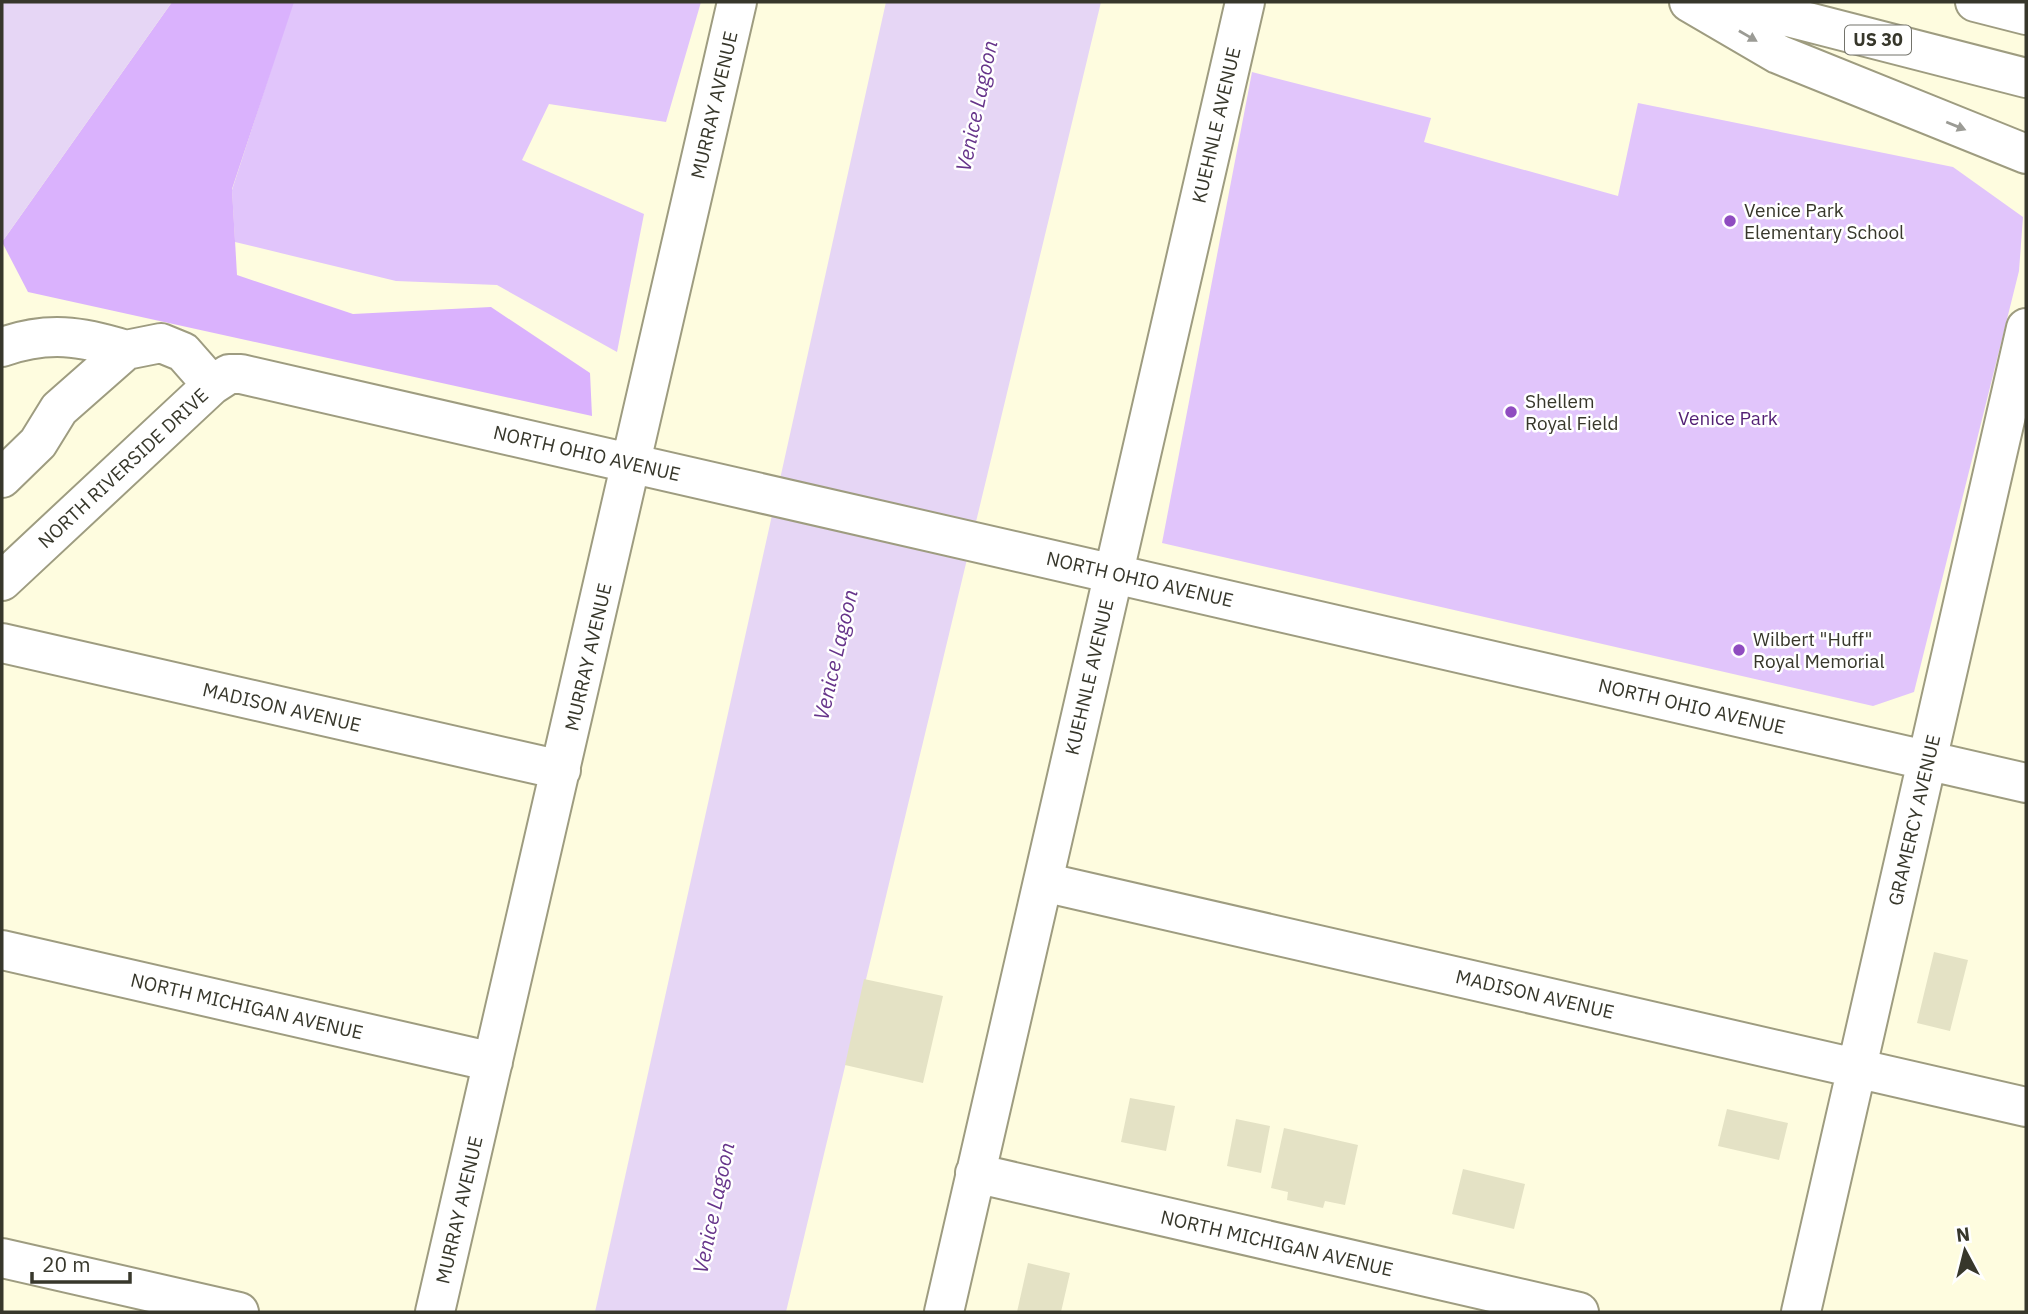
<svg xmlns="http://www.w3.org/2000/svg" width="2028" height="1314" viewBox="0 0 2028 1314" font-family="'IBM Plex Sans',sans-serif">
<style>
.green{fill:#e1c5fb}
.forest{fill:#dab2fd}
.water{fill:#e6d6f5}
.building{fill:#e4e2c5}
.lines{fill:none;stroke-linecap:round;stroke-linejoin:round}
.minor-casing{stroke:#9e9c80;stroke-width:42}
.highway-casing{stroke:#9e9c80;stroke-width:42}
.minor{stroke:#fff;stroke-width:38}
.highway{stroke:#fff;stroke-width:38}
.oneway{fill:#9b9b95}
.poi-dot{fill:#8f4cc0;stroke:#fff;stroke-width:2.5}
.labels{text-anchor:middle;stroke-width:5;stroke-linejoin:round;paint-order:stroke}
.shield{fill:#fff;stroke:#73736b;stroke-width:2}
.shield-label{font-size:18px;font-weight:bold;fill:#37372b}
.street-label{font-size:19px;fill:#37372b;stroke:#fff}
.poi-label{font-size:19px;fill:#37372b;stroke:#fff;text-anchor:start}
.park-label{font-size:19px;fill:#521f74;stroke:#fff}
.water-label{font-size:21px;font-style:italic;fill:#66348a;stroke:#fff}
</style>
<rect width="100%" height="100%" fill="#fefcdf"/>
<path class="green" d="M293,2H701L666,122L549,104L522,160L644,214L617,352L497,285L396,281L235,242L232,190Z
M1252,72L1431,118L1424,142L1618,196L1638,103L1953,167L2023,217L2019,271L1914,692L1873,706L1162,543Z"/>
<path class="forest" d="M172,2H294L232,189L237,275L353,314L491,307L590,373L592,416L28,292L2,242Z"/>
<path class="water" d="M2,2H172L2,242Z
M886,2H1101L786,1312H595Z"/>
<path class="building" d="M1934,952L1968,960L1950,1031L1917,1023Z
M864,979L943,996L923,1083L845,1065Z
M1130,1098L1175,1106L1166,1151L1121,1142Z
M1727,1109L1788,1123L1779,1160L1718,1146Z
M1236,1119L1270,1126L1261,1173L1227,1166Z
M1284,1128L1358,1145L1345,1205L1325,1201L1323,1208L1287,1200L1288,1192L1271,1188Z
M1463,1169L1525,1184L1514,1229L1452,1214Z
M1028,1263L1070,1273L1061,1312H1017Z"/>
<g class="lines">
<g class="minor-casing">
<path id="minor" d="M2,347C48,331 81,336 126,350
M2,478L38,443L59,409L126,350L161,343L183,352L212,385
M2,581L212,385L229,374H241L2026,783
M2,643L561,770
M1043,882L2026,1107
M2,950L493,1062
M975,1173L1579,1312
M2,1258L239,1312
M435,1312L737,2
M944,1312L1245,2
M1801,1312L2026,328"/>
</g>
<g class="highway-casing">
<path id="highway" d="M1689,2L1778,54L2026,154
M1730,2L2026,78
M1975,2L2026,15"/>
</g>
<use href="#minor" class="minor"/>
<use href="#highway" class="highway"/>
</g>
<defs><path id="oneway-solid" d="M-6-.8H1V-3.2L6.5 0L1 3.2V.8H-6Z" transform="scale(1.75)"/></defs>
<g class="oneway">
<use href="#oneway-solid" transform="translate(1748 36) rotate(30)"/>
<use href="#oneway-solid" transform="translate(1956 126) rotate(22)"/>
</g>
<g class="poi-dot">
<circle cx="1730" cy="221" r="7"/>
<circle cx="1511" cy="412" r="7"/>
<circle cx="1739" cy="650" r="7"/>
</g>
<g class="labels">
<rect class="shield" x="1845" y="25.5" width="66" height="29" rx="5"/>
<g class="shield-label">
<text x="1878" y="46">US 30</text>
</g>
<g class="street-label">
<text transform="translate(714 105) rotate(-77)" y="7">MURRAY AVENUE</text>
<text transform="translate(1216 125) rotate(-77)" y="7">KUEHNLE AVENUE</text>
<text transform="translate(587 453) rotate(13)" y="7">NORTH OHIO AVENUE</text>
<text transform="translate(123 468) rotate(-43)" y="7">NORTH RIVERSIDE DRIVE</text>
<text transform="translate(1140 579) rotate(13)" y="7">NORTH OHIO AVENUE</text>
<text transform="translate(588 657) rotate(-77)" y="7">MURRAY AVENUE</text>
<text transform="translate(1089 677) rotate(-77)" y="7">KUEHNLE AVENUE</text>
<text transform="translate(1692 706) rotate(13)" y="7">NORTH OHIO AVENUE</text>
<text transform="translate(282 707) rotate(13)" y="7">MADISON AVENUE</text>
<text transform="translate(1914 820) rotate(-77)" y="7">GRAMERCY AVENUE</text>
<text transform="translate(1535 994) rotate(13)" y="7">MADISON AVENUE</text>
<text transform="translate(247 1006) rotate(13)" y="7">NORTH MICHIGAN AVENUE</text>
<text transform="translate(459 1210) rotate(-77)" y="7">MURRAY AVENUE</text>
<text transform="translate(1277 1243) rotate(13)" y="7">NORTH MICHIGAN AVENUE</text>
</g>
<g class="poi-label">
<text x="1744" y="217">Venice Park<tspan x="1744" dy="22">Elementary School</tspan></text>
<text x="1525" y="408">Shellem<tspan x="1525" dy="22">Royal Field</tspan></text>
<text x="1753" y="646">Wilbert "Huff"<tspan x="1753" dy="22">Royal Memorial</tspan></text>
</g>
<g class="park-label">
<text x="1728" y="425">Venice Park</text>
</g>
<g class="water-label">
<text transform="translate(977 106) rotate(-78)" y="7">Venice Lagoon</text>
<text transform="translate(836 655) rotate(-77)" y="7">Venice Lagoon</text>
<text transform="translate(714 1208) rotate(-78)" y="7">Venice Lagoon</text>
</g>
</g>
<rect width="2028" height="1314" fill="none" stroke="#37372b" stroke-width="7"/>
<g transform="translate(1965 1251) rotate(353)" stroke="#ffffff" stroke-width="5" paint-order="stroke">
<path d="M0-5L12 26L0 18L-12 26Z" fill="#37372b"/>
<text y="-10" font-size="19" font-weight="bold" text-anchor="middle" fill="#37372b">N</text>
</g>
<path d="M32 1272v10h98v-10" fill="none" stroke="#37372b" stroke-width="3.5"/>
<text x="42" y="1272" font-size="21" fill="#37372b" stroke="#ffffff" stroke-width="5" paint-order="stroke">20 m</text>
</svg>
